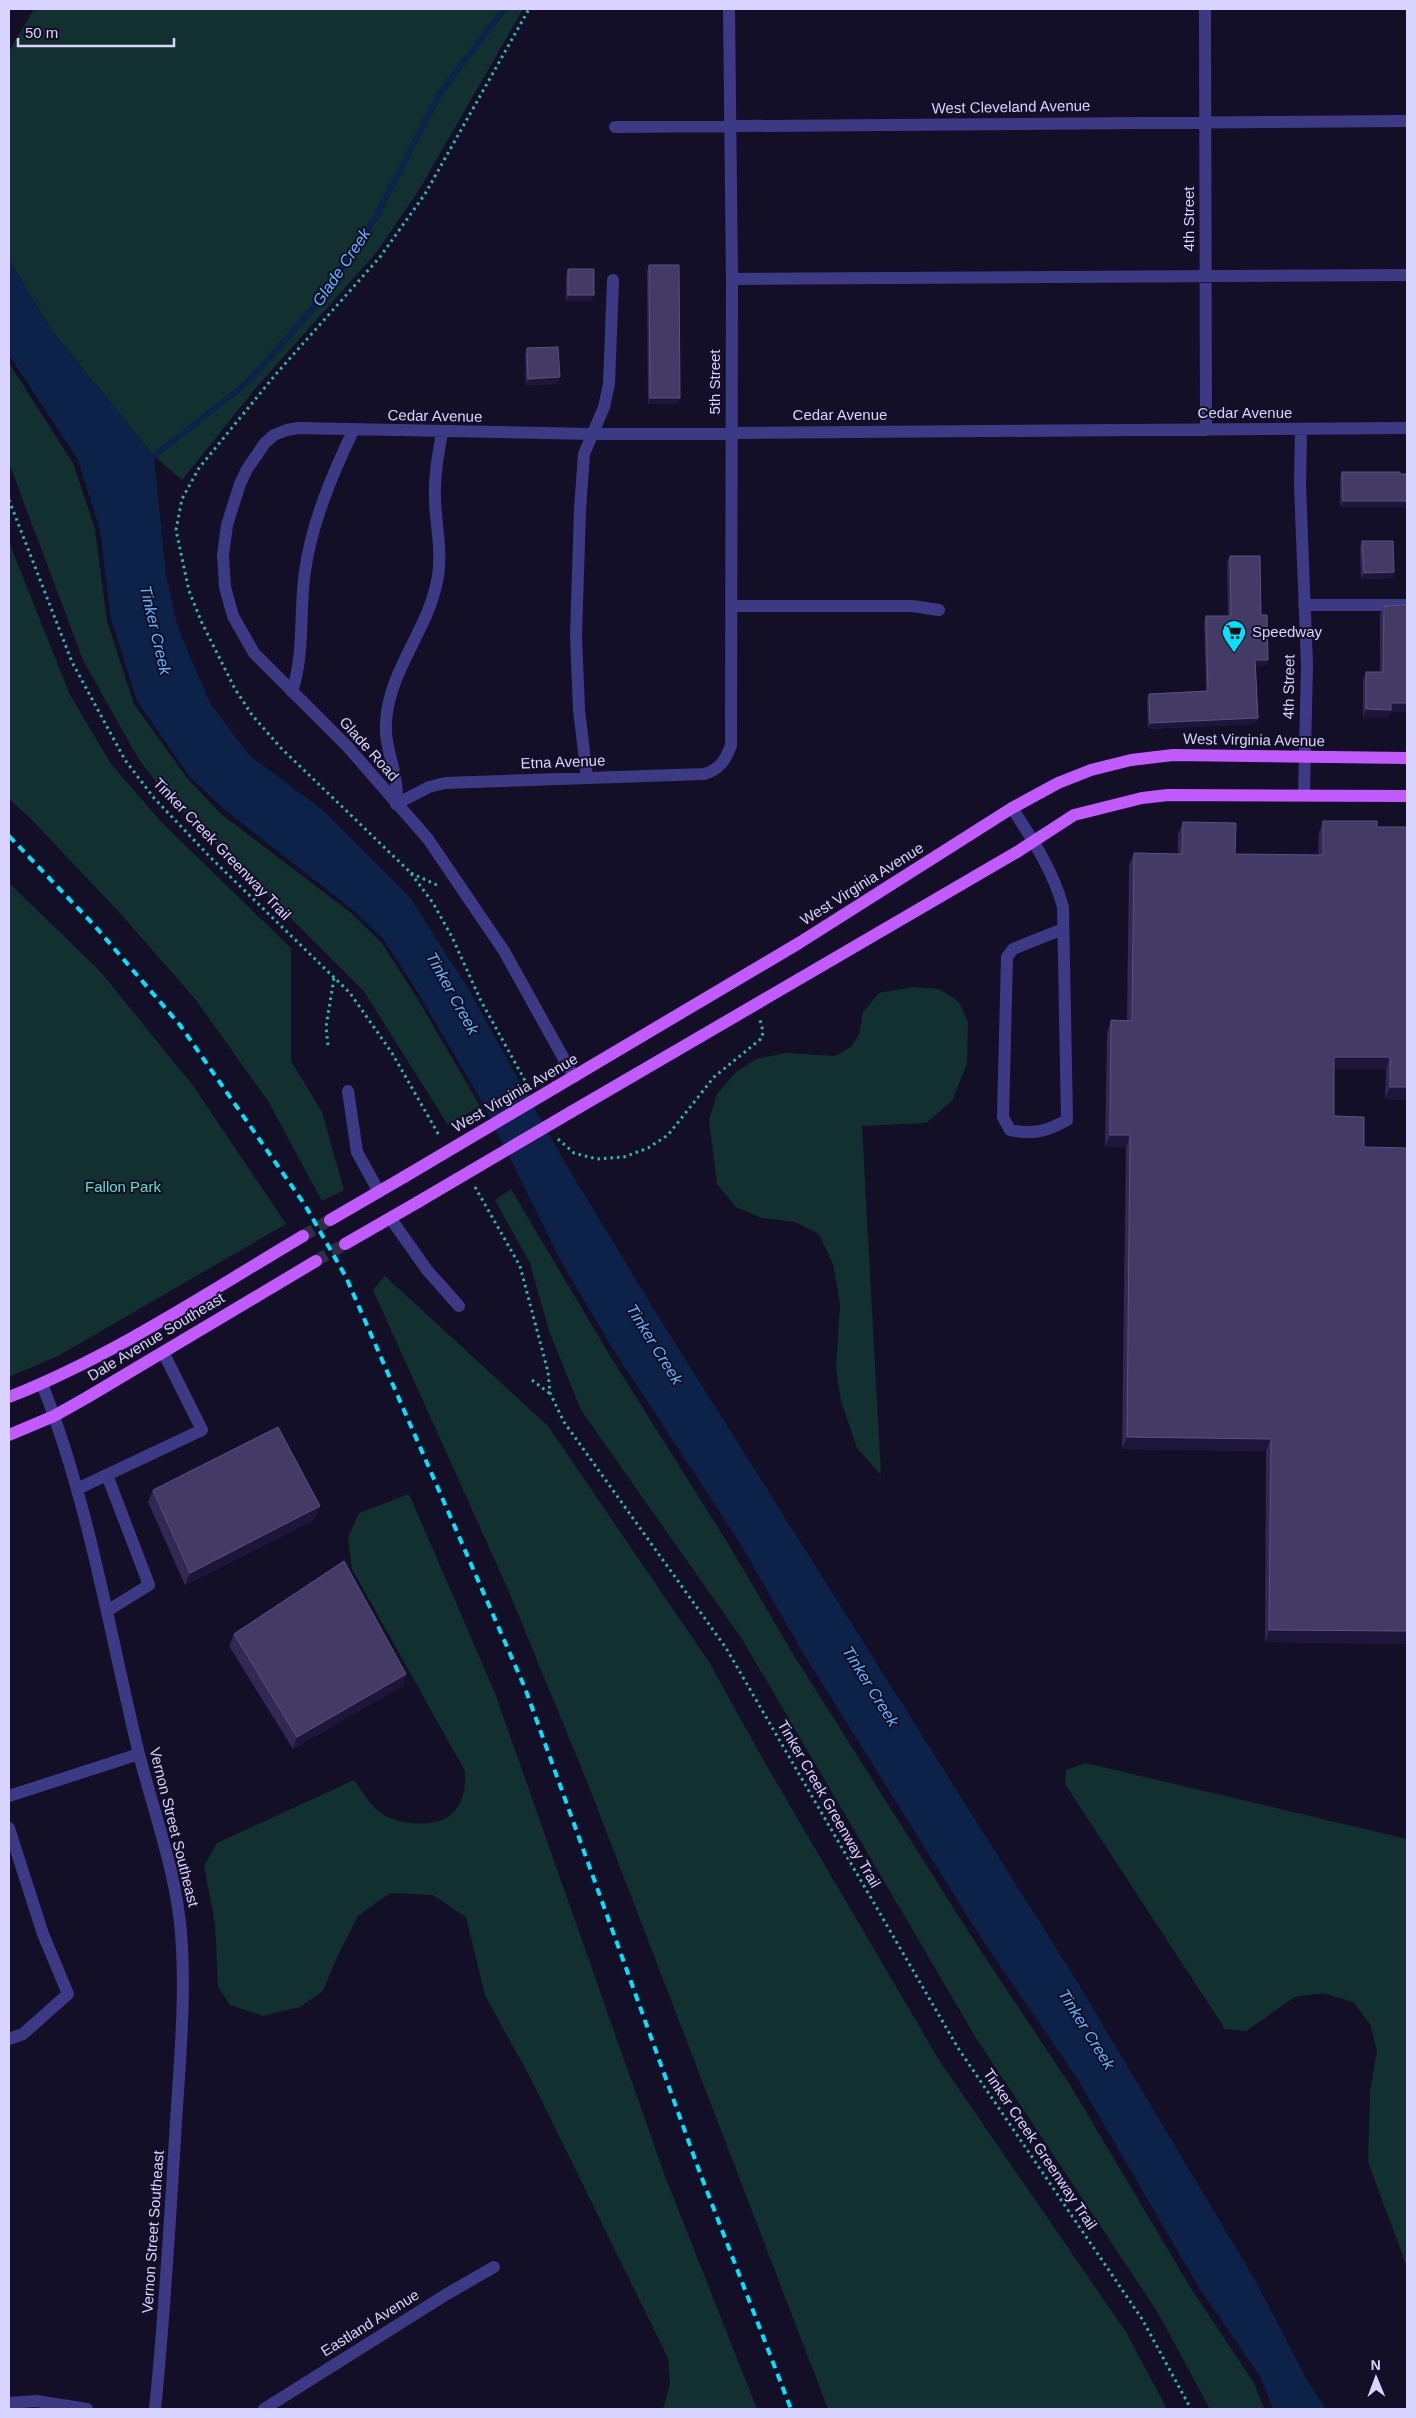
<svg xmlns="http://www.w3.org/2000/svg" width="1416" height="2418" viewBox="0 0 1416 2418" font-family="Arial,sans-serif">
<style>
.green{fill:#12302f}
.water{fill:#0c2248}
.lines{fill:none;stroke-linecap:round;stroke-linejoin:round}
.stream{stroke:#0c2248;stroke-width:6}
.major-tunnel{stroke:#312d47;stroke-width:12;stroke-dasharray:12 6;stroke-linecap:butt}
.path{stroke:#2fb8b0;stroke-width:3;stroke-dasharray:2.5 4;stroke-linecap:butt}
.minor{stroke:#3d3a85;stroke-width:12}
.major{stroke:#c25bff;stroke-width:12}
.rail{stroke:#00e5ff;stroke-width:4;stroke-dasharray:8 6;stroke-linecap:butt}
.major-bridge{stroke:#c25bff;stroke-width:12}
.wall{fill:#312854}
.shaded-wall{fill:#1d163a}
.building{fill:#433a66;stroke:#5a527e}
.labels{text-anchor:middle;stroke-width:4;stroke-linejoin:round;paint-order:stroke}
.street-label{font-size:15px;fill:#d9d4ff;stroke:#130f26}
.poi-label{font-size:15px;fill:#d9d4ff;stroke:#130f26;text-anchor:start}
.park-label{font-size:15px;fill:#5fe0c0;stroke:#130f26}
.water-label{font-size:16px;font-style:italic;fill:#62b6ff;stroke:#130f26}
</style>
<rect width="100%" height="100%" fill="#130f26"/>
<path class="green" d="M34,9H523L419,190L376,253L255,389L182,480L154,456L53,332L9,260V51Z
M9,363L73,463L95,529L107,621L134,704L187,778L221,814L350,912L381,942L414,993L480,1106L448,1125L363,990L163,791L138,758L83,660L9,463Z
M9,542L70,695L111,764L164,825L291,948V1061L322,1112L344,1190L322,1201L268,1101L196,1000L119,912L30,818L9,799Z
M9,883L100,971L194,1087L286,1224L60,1355L9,1377Z
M913,987L939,989L959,1002L968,1022L967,1063L952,1101L926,1123L862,1126L881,1475L857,1448L841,1401L836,1369L840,1303L833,1264L819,1234L795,1222L761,1218L736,1207L717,1184L709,1120L717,1094L736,1072L756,1059L786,1053L835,1056L851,1047L859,1035L863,1012L879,993Z
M511,1189L609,1354L732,1550L793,1654L973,1939L1070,2085L1192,2290L1254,2383L1264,2409H1210L1158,2313L976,2038L742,1639L581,1410L549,1331L530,1263L495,1200Z
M385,1276L548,1426L709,1662L765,1763L939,2060L1126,2332L1167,2409H828L588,1784L507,1587L373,1290Z
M409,1494L495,1693L665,2176L757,2409H663L670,2384L668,2358L532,2081L485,1995L466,1917L433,1895L390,1893L358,1916L338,1955L323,1991L300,2007L263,2016L230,2005L218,1987L215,1923L204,1866L217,1843L354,1780C361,1790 369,1803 378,1811C394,1825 435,1829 452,1814C464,1802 466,1786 465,1771L352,1569L348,1538L359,1513Z
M1086,1763L1407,1839V2267L1368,2162L1370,2092L1377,2051L1370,2024L1353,2002L1323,1993L1295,1997L1246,2031L1225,2029L1065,1784L1066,1770Z"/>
<path class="water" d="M9,260L53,332L154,456L166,575L178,628L210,703L249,755L324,811L409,896L466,985L564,1161L658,1316L1073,1975L1255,2280L1308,2382L1326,2409H1273L1261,2378L1198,2286L1078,2080L978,1933L803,1653L740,1543L613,1349L562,1263L482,1102L417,991L384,940L353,910L225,810L190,777L137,701L111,619L100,530L78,460L9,355Z"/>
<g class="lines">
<path class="stream" d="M148,459L154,456L248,382L323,297L374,220L440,93L504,9"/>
<path class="major-tunnel" d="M303,1236L330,1220
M316,1261L345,1244"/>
<path class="path" d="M9,500L72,662L125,760L154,798L210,857L350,993L392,1053L440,1137
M411,873L439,886
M328,1045L326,1027L334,978
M528,1086L481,1001L452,937L433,903L410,872L281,748L252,715L235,689L202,623L189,591L176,530L182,499L199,468L276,374L380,257L425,194L529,9
M558,1139L574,1153L597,1159L624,1157L648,1148L668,1135L714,1077L762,1038L763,1031L760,1020
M475,1187L520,1266L548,1372L550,1393L564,1422L726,1648L958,2048L1142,2319L1191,2409
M532,1380L549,1393"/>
<path class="minor" d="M1205,9L1206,430
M615,127L1407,121
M732,279L1407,275
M1301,429L1300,485L1307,665L1304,795
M1304,605H1407
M732,606H912L939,610
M292,692C305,652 299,612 305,571C312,522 332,475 353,431
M587,777L579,710L576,636L580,509L584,454L604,407L609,384L613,280
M396,804L429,787L445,783L704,774C719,770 726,760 731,745L732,279L729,9
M396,804C400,772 384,752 386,722C389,669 430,628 438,576C442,551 436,526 435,500C434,477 438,455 442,433
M1012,808C1032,839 1053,870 1063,907L1067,1120C1048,1131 1033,1135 1010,1130L1003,1117L1007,957L1013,949L1063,929
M574,1077L504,951L428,839L347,746L254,653L233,616L225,587L223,555L227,525L240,484L247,469L265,443L274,435L287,430L298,428L591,434L1407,428
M348,1091L357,1152L379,1192
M391,1219L427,1270L459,1306
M42,1384C89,1503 109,1630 139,1754C154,1813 176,1872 181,1933C186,1995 180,2059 176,2122C170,2218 165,2313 155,2409
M107,1475L149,1585L107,1611
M77,1489L202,1430L163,1352
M9,1796L139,1754
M9,1828L43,1934L68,1994L23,2034L9,2039
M9,2403L36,2401L87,2409
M264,2409L447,2294L494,2267"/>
<path class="major" d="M556,1087L799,943L1012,808L1058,783L1091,770L1131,760L1173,755L1407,758
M571,1112L1017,852L1074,815L1142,798L1168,795L1407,796
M330,1220L404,1177
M345,1244L418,1202
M9,1397C113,1356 207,1293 303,1236
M9,1435L54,1416L86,1398L316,1261"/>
<path class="rail" d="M9,836L94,925L180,1025L305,1205L346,1277L525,1688L700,2173L791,2409"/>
<path class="major-bridge" d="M404,1177L556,1087
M418,1202L571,1112"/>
</g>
<path class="wall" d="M649,265L678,404H648L647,271Z
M568,269L591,301H566V276Z
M527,348L557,384L526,385L525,355Z
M1342,472H1400L1340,507V478Z
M1362,541L1394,572L1392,578L1361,579L1360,548Z
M1230,556L1261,615L1266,666H1256L1258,718L1256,724L1148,729L1147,700L1149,694L1206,691L1204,622L1206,616H1228L1227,562Z
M1384,606L1390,712L1388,718H1363V680L1366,672H1380V614Z
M1323,821L1377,827L1407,1100L1385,1099L1386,1069H1334V1116L1364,1147L1407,1148V1644L1265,1642L1266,1451L1122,1449L1126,1147H1105L1107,1033L1111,1020L1127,1021L1129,865L1134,853L1178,854V834L1183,822L1235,854L1318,855L1319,833Z
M153,1490L320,1506L315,1519L185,1585L148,1502Z
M234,1634L406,1674L402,1686L293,1749L229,1646Z"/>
<path class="shaded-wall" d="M568,295H594L591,301H566Z
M560,377L557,384L526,385L528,379Z
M650,398H680L678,404H648Z
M1343,501H1407V507H1340Z
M1394,572L1392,578L1361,579L1364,573Z
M1255,660H1268L1266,666H1253Z
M1391,703H1407V712H1390L1388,718H1363L1366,709Z
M1258,718L1256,724L1148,729L1150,723Z
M1334,1057H1390L1386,1069H1330Z
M1390,1087H1407V1100L1385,1099Z
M1110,1135H1130L1126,1147H1105Z
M1127,1437L1271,1439L1266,1451L1122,1449Z
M320,1506L315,1519L185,1585L190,1573Z
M1269,1630L1407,1631V1644L1265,1642Z
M406,1674L402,1686L293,1749L297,1737Z"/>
<path class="building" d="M649,265H679L680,398H650Z
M568,269H594V295H568Z
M558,347L560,377L528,379L527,348Z
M1342,472H1400V474H1407V501H1343Z
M1362,541H1393L1394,572L1364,573Z
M1230,556H1260L1261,615H1267L1268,660H1255L1258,718L1150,723L1149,694L1208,691L1206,616H1231Z
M1407,605V703H1391V710L1366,709V672H1383L1384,606Z
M1323,821H1377V827H1407V1087H1390V1057H1334V1116L1364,1117V1147L1407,1148V1631L1269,1630L1271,1439L1127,1437L1130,1135H1110L1111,1020L1132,1021L1134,853L1182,854L1183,822L1236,823L1235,854L1323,855Z
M278,1427L320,1506L190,1573L153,1490Z
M344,1561L406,1674L297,1737L234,1634Z"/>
<defs>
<g id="supermarket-pin" transform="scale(1.25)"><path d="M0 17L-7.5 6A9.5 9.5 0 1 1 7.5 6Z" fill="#00e5ff" stroke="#130f26"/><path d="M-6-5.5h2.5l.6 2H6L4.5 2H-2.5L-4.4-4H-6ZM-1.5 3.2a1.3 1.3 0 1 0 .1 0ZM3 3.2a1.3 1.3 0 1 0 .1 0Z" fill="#111"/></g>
</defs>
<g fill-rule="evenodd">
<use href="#supermarket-pin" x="1234" y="632"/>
</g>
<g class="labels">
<g class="street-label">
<text transform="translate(1011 107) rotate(-1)" y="5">West Cleveland Avenue</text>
<text transform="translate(1189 219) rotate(-90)" y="5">4th Street</text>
<text transform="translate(715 382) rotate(-90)" y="5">5th Street</text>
<text x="1245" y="418">Cedar Avenue</text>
<text x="840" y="420">Cedar Avenue</text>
<text transform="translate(435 416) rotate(1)" y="5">Cedar Avenue</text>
<text transform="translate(1289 687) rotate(-89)" y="5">4th Street</text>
<text transform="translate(1254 740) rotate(1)" y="5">West Virginia Avenue</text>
<text transform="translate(369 749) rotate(48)" y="5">Glade Road</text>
<text transform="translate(563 762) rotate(-2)" y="5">Etna Avenue</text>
<text transform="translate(222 849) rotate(46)" y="5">Tinker Creek Greenway Trail</text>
<text transform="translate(862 884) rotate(-32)" y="5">West Virginia Avenue</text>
<text transform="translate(515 1093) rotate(-30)" y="5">West Virginia Avenue</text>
<text transform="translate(156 1337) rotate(-31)" y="5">Dale Avenue Southeast</text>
<text transform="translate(829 1804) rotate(60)" y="5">Tinker Creek Greenway Trail</text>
<text transform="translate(174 1827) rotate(76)" y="5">Vernon Street Southeast</text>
<text transform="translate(1040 2149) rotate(56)" y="5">Tinker Creek Greenway Trail</text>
<text transform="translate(153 2232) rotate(-86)" y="5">Vernon Street Southeast</text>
<text transform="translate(370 2323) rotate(-32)" y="5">Eastland Avenue</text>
</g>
<g class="poi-label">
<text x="1252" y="637">Speedway</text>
</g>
<g class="park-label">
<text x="123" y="1192">Fallon Park</text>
</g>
<g class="water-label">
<text transform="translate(341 267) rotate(-56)" y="6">Glade Creek</text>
<text transform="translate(156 630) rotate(77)" y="6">Tinker Creek</text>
<text transform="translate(453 993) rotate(61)" y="6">Tinker Creek</text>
<text transform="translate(655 1344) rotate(58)" y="6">Tinker Creek</text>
<text transform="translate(871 1686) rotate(58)" y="6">Tinker Creek</text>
<text transform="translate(1087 2029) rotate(58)" y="6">Tinker Creek</text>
</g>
</g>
<rect width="1416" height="2418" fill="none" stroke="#d9d4ff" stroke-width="20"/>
<g transform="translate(1376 2378) rotate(359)" stroke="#130f26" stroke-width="4" paint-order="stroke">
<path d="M0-4L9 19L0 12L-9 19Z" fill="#d9d4ff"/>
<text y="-8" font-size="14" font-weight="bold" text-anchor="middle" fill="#d9d4ff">N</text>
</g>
<path d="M18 38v8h156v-8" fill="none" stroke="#d9d4ff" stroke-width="2.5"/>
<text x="25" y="38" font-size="15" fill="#d9d4ff" stroke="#130f26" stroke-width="4" paint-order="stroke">50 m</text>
</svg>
